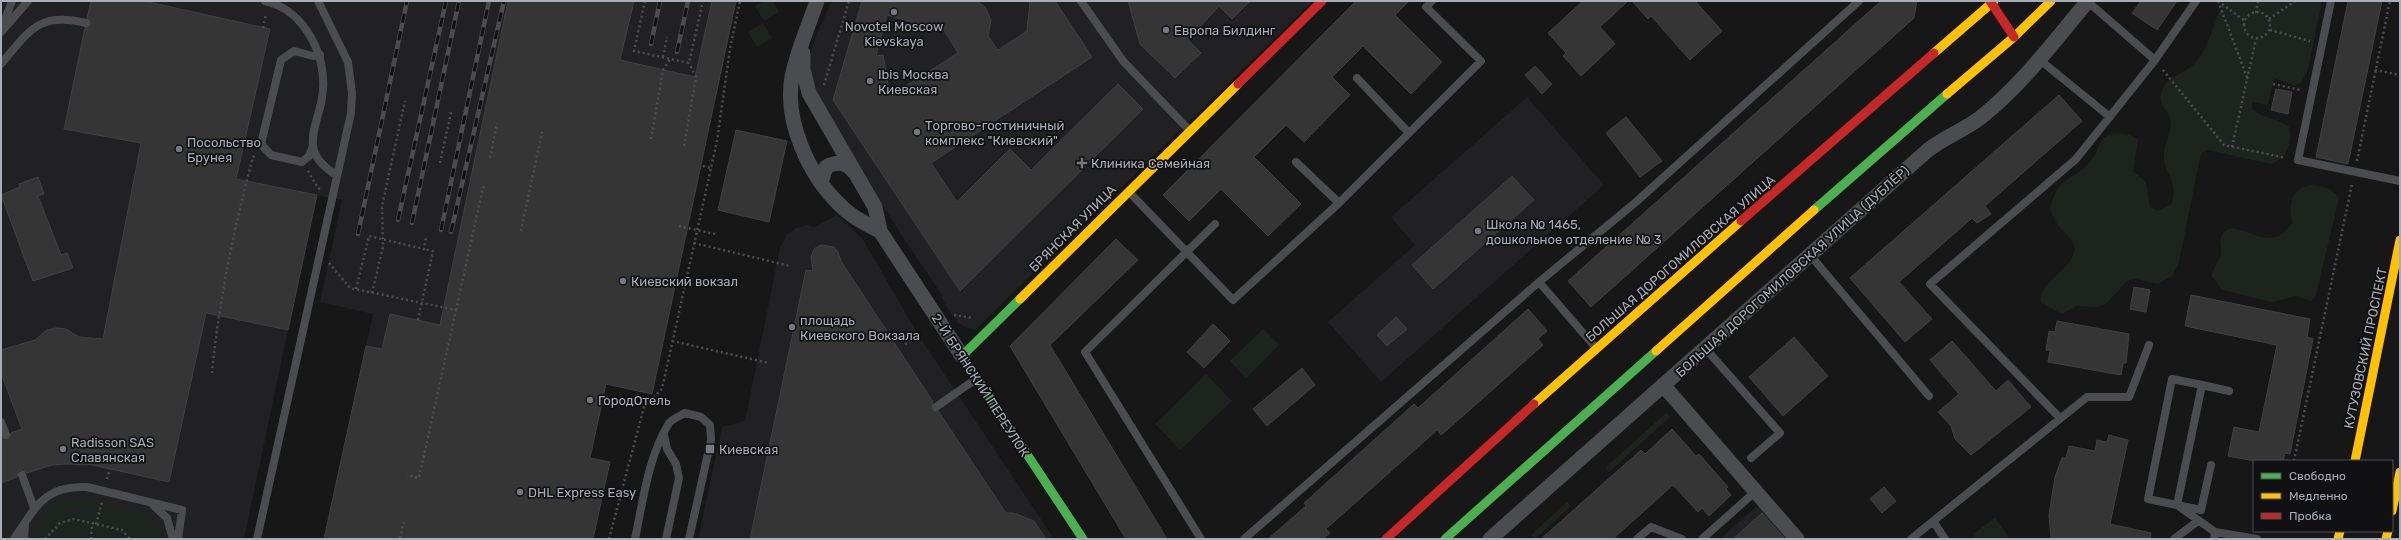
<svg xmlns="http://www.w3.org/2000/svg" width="2401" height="540" viewBox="0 0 2401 540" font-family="Rubik,sans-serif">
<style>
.built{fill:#212123}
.green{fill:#1d241e}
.building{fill:#353536;stroke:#3f4043;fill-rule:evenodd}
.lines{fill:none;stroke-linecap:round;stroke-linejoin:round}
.path{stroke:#4d4e52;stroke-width:2.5;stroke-dasharray:2 3;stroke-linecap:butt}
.lane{stroke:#4b4c50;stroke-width:8}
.street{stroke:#4b4c50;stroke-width:15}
.fast{stroke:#4caf50;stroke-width:9}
.slow{stroke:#ffc107;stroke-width:9}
.jam{stroke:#c62828;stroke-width:9}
.rail-casing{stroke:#4b4c4f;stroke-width:4.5}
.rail{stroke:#111113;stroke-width:3;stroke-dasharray:9;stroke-linecap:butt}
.poi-dot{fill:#757880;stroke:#111113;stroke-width:1.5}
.labels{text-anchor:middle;stroke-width:3.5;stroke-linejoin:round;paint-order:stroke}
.poi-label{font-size:13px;fill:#a8adb8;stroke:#111113;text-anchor:start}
.street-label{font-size:13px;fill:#a8adb8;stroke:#111113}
</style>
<rect width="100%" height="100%" fill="#171717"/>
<path class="built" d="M1,1H736L652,394L606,384L590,458L610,462L593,539H324L373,314L320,302L342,200L256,183L227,317L288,330L244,539H1Z
M832,1H1313L976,329L967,328L958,323L946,306L940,292L902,236L859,167L814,89L808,61L817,33Z
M1527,97L1604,185L1381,382L1328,322L1415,245L1391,217Z
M837,215L862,238L919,336L1054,539H698L722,427L745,421L780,248L787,234L796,228L806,225L814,227Z
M1760,503L1791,539H1720Z"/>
<path class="green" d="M764,1H772L779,12L764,21L755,6Z
M2223,1H2322L2308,69L2301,83L2293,85L2274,78L2268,105L2252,102L2253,110C2264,119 2278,118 2289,127C2294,142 2286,159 2271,164L2208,150L2201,153L2179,262L2172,276L2158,284L2135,279L2127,281L2106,304L2098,307L2076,306L2062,314L2041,303C2037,283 2070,272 2075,250L2073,242L2057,224L2050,209C2059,172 2076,182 2093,158C2098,152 2098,142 2105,137C2115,131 2129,133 2138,139L2133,171L2146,182L2150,207L2157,211L2172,204C2179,177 2163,174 2164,154C2164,142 2173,132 2170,119C2168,110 2158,104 2161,94C2164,77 2185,74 2196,62C2208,49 2216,19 2223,1Z
M763,23L772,38L757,47L748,32Z
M2311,185C2323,186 2332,188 2339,198L2316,295L2311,301L2296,296L2273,302L2266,301L2222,290L2212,276C2213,267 2220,261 2221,253C2222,248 2219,242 2221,238C2231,208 2268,262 2292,223C2289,205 2289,190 2311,185Z
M1263,329L1279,345L1246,378L1230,361Z
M1206,374L1232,401L1180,450L1155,424Z
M1666,413L1670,417L1609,472L1605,468Z
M73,499C91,500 141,510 155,520C161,525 164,532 166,539H32C36,518 54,504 73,499Z
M1567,502L1571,506L1535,539L1531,535Z
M1995,518L2010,539H1976L1973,534Z"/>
<path class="building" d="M91,1H144L270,29L236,179L317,195L288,330L206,313L169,482L93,465L66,464L52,465L27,473L20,470L18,472L17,477L1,483V437L8,440L11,433L22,429L1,373V350L35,340L47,330L56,328L66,329L79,337L103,339L141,143L64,129L85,28L91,24L87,18Z
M508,1H634L620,60L695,77L712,1H736L652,394L606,384L590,458L610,462L593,539H324L366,346L382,349L390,314L440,325Z
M862,1H977L985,7L991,20L988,36L998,50L1027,31L1030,1H1055L1092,57L931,163L957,202L1010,149L1031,170L1118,84L1143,109L960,291L833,100ZM887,15L933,28L935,33L942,27L958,53L890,96L883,55L876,56Z
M1128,1H1250L1232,19L1219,6L1188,40L1201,53L1175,78L1140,44Z
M1356,1H1409L1395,15L1442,62L1411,94L1363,46L1332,77L1350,95L1304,142L1286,125L1254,157L1301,204L1268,236L1221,189L1189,221L1163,195Z
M1583,1H1628L1600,27L1615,44L1581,76L1563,56L1566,53L1548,33Z
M1632,1H1695L1722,31L1690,60L1651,16L1648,19Z
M1881,1H1917L1914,18L1591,307L1568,281Z
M2141,1H2177L2157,30L2132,13Z
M2348,1H2382L2348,164L2316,157Z
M1535,66L1552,84L1542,94L1525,75Z
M2276,89L2292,92L2288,114L2271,110Z
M2059,95L2082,121L1985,206L1991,214L1977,223L1972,218L1899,282L1932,319L1905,342L1850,278Z
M1626,117L1662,161L1640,177L1606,133Z
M736,130L787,141L769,222L718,210Z
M1512,176L1534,200L1433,289L1412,265Z
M38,177L44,194L38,196L61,255L67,253L73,268L33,281L1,195L20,187L19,184Z
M1116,239L1138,260L1050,345L1167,539H1126L1010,346Z
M821,245L834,247L838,252L841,261L933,402L931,410L939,412L1006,513H1014L1034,521L1046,539H750L806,270L813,271L811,257L814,249Z
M2134,287L2150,290L2146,312L2130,309Z
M2191,295L2310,319L2307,337L2313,339L2290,454L2285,453L2283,461H2254L2228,456L2234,427L2259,432L2277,345L2185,326Z
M1528,309L1547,331L1538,339L1543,345L1447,430L1441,435L1437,430L1326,529L1330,533L1323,539H1268L1306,506L1304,503L1414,404L1418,408Z
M1396,317L1407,329L1387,346L1377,335Z
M2057,321L2129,334L2126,363H2123L2121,375L2048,362L2050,351L2046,350L2049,331L2055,332Z
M1213,324L1230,341L1204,368L1187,352Z
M1794,337L1828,376L1783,416L1749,377Z
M1952,341L1996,391L2008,380L2031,407L1971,455L1955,439L1951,426L1938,412L1959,394L1930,360Z
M1302,368L1315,385L1267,426L1253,409Z
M1672,429L1696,456L1699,454L1728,487L1726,489L1731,495L1709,516L1702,508L1698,512L1673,485L1613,539H1541L1641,450L1645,454Z
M2109,435L2128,440L2110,524L2151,533L2150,539H2051L2049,515L2055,477L2062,458H2066L2069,446L2095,451L2097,440L2107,442Z
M1884,487L1896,501L1882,513L1870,499Z
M1762,513L1785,539H1733Z"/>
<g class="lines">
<path class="path" d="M645,1L634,51L689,63L703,1
M2218,1L2247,77
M2218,1L2245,21
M2244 25a13 13 0 1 1 26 0a13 13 0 1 1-26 0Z
M2256,13L2258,1
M2269,19L2295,1
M263,28L266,14
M2270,30L2310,41
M663,57L667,37
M2163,70L2224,145L2286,158
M2375,70L2400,75
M2273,84L2301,90
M824,85L849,1
M651,139L663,70L670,59
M684,146L696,77L689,63
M2232,147L2256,39
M490,158L497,123
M2357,161L2390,1
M440,163L451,112
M703,166L711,168
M308,171L318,188L323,190
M679,226L715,234
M521,231L542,132
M694,243L790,266
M329,263L350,288L456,310L419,478L407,475
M356,289L369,236L424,249L426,237
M372,293L383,247L382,206L405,101
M456,310L484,183
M954,315L973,318
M418,320L433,251L424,249
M672,341L769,363
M905,344L919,336
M212,373C219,300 234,228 253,157L256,155
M2294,461L2352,184
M107,479L110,469
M96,524L102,502
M400,538L404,522
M45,539L60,523L74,519L122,530L130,539
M91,539L92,523
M609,539L644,407L662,389L717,141L730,49L740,1"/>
<path class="lane" d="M265,1C306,10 329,59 322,98C320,113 311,130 313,146C315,160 326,168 337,176
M1081,1L1123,61L1189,130
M2331,1L2298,160L2400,181
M2088,2L2155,60L2196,1
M2,28L12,1
M1,32L28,1
M2040,60L2110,117
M1,64C29,31 39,11 86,23
M1357,78L1409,133
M313,146L309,156L302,162L271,155L261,144L281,60L294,51L313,56L320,55
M1130,193L1233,300L1339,203L1296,162
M1339,203L1481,61L1426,7L1432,1
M1810,255L1929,396
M1539,282L1596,348
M1705,348L1780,433L1751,458
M2202,385L2172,379L2148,499L2201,510L2211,465
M936,407L976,379
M2060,418L1930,284L2076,159L2155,60
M1,422L6,435
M664,435L667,449L676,464L679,478L666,539
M22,475L34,508
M153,505L167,518L173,539
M1933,521L1945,539
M2215,532L2177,505L2202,385L2229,391
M14,539C36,507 44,485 87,487L182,510L178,539
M24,539L25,526
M257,539L351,113L352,93L348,62L318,1
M635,539C643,501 648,457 669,423C672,419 680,416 685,413L701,417L710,425L711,440L689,539
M1201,539L1085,352L1215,224
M1244,539L1539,282L1636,202L1859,1
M1637,539L1651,527L1682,539
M1702,539L1756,491
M1911,539L2087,397H2129L2149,345
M2174,539L2198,521
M2214,539L2215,532L2257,539"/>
<path class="street" d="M817,1C809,25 797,51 792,77C784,121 809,176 841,206C852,217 866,224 880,231L962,356
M803,53V69L809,93L875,207L880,231
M821,182L826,167C837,161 845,162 853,171
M1663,385L1797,539
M1490,539L1928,150C1945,137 1964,130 1980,118C2023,84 2054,41 2088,1"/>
<path class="fast" d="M1814,210L1947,94
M1020,299L962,356L1083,539
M1445,539L1656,351"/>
<path class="slow" d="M1934,53L1994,1
M1947,94L2014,37L2051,1
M1020,299L1238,84
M1656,351L1814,210
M1534,404L1741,221
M2355,461L2400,240
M2392,511L2400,472
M2338,539L2340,531
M2386,539L2388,531"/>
<path class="jam" d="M1990,1L2014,37
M1238,84L1322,1
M1741,221L1934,53
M1386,539L1534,404"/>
<g class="rail-casing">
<path id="rail" d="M651,44L660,1
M677,52L688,1
M398,220L446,1
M412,223L459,1
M441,230L489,1
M451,232L504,1
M358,234L407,1"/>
</g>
<use href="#rail" class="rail"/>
</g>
<g class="poi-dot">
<circle cx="894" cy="12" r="4"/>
<circle cx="1166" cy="30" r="4"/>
<circle cx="870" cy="81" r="4"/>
<circle cx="917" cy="132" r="4"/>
<circle cx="179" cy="149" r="4"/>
<path d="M1080 157h4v4h4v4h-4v4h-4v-4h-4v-4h4z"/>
<circle cx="1478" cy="231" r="4"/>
<circle cx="623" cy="281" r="4"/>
<circle cx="792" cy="327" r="4"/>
<circle cx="590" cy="400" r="4"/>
<circle cx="63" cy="449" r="4"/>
<rect x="705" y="444" width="10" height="10" rx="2"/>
<circle cx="520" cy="492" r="4"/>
</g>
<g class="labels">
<g class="poi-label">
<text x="894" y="31" text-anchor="middle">Novotel Moscow<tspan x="894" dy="15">Kievskaya</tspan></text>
<text x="1174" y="35">Европа Билдинг</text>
<text x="878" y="79">Ibis Москва<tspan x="878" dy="15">Киевская</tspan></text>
<text x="925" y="130">Торгово-гостиничный<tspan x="925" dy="15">комплекс "Киевский"</tspan></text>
<text x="187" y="147">Посольство<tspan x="187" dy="15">Брунея</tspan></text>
<text x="1091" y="168">Клиника Семейная</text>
<text x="1486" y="229">Школа № 1465,<tspan x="1486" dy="15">дошкольное отделение № 3</tspan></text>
<text x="631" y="286">Киевский вокзал</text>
<text x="800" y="325">площадь<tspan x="800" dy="15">Киевского Вокзала</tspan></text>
<text x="598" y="405">ГородОтель</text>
<text x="71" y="447">Radisson SAS<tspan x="71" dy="15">Славянская</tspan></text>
<text x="719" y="454">Киевская</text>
<text x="528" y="497">DHL Express Easy</text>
</g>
<g class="street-label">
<text transform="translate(1072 228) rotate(-45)" y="5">БРЯНСКАЯ УЛИЦА</text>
<text transform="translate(1680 258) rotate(-41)" y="5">БОЛЬШАЯ ДОРОГОМИЛОВСКАЯ УЛИЦА</text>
<text transform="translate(1792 271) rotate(-42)" y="5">БОЛЬШАЯ ДОРОГОМИЛОВСКАЯ УЛИЦА (ДУБЛЁР)</text>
<text transform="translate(2365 348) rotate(-78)" y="5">КУТУЗОВСКИЙ ПРОСПЕКТ</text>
<text transform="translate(981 385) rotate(57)" y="5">2-Й БРЯНСКИЙ ПЕРЕУЛОК</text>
</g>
</g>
<rect width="2401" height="540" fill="none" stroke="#a8adb8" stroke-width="4"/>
<rect x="2253" y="460" width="140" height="72" fill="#111113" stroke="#4d4f55"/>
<rect x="2261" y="473" width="20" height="6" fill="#4caf50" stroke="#4d4f55"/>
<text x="2289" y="480" font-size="12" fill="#a8adb8">Свободно</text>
<rect x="2261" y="493" width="20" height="6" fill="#ffc107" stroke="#4d4f55"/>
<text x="2289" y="500" font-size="12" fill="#a8adb8">Медленно</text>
<rect x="2261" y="513" width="20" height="6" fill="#c62828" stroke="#4d4f55"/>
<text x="2289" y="520" font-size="12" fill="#a8adb8">Пробка</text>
</svg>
